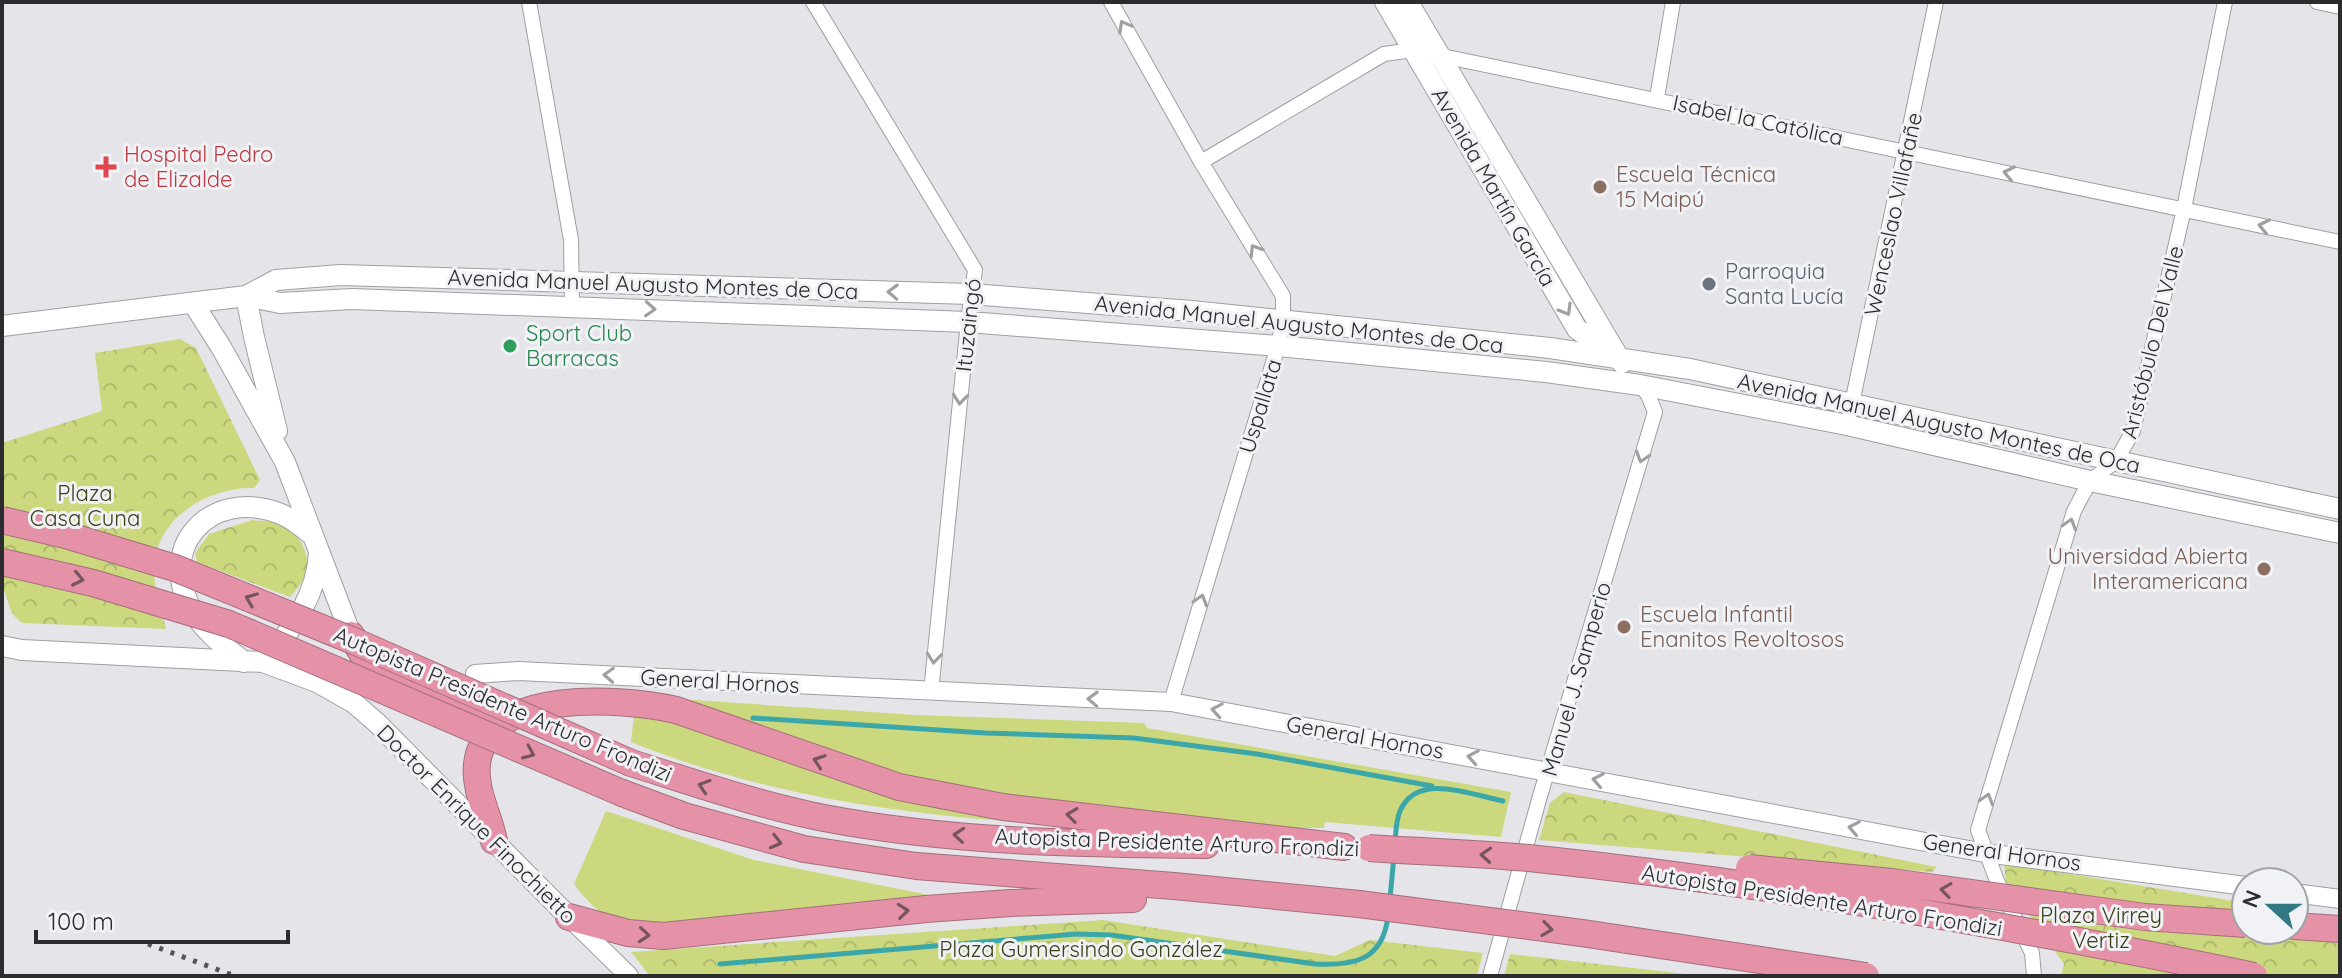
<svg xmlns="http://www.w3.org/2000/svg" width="2342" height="978" viewBox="0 0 2342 978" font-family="Quicksand,sans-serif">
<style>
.green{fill:#ccd87d}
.park{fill:url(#park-crowns)}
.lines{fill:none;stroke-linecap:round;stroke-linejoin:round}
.stream{stroke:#3ba7a9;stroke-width:5}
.minor-casing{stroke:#9f9fa3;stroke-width:16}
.tertiary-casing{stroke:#9f9fa3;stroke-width:20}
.secondary-casing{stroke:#9f9fa3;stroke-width:22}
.motorway-casing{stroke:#a46e7d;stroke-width:28}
.minor{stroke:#fff;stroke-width:14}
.tertiary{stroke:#fff;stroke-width:18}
.secondary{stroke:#fff;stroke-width:20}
.motorway{stroke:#e592a8;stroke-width:26}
.rail{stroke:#555557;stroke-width:5;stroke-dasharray:4 8;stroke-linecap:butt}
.motorway-bridge-casing{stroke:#a46e7d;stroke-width:28;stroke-linecap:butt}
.motorway-bridge{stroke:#e592a8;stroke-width:26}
.oneway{stroke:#a0a0a1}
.oneway2{stroke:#76555f}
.health-dot{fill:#e0444e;stroke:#f1f2f6;stroke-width:3}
.education-dot{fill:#8d6e63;stroke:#f1f2f6;stroke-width:3}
.worship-dot{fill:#6b7280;stroke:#f1f2f6;stroke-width:3}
.leisure-dot{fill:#2e9e5b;stroke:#f1f2f6;stroke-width:3}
.labels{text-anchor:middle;stroke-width:6;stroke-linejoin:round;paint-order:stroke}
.street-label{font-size:22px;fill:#2c2c2e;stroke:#f1f2f6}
.health-label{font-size:22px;fill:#be3a42;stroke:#f1f2f6;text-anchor:start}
.education-label{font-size:22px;fill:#785e54;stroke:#f1f2f6;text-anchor:start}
.worship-label{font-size:22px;fill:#5b616d;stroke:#f1f2f6;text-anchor:start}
.leisure-label{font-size:22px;fill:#27864d;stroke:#f1f2f6;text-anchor:start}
.park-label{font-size:22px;fill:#3a3f17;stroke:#f1f2f6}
</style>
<defs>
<pattern id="park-crowns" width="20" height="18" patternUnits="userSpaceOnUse" patternTransform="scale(2)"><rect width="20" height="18" fill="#ccd87d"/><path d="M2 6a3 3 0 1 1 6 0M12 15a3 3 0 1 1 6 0" fill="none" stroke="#afba6c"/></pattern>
</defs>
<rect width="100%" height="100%" fill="#e4e4e9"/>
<path class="green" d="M663,698L916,715L1144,723L1147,728L1511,792L1501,837L1325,822L1324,828H1287L1013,798L884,773Z
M634,715H661L1054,824C911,817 765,796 631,742Z
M606,811L754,860L939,897L661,927C617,921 602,922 574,884Z"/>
<path class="park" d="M180,339L196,348L260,480L254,488C206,487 152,520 154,574C155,592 162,611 166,629L22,623L12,614L2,584V443L102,411L95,353Z
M252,520C261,521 271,521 278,523C296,529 310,551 307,569C305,580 297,589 290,597L197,562L195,553L209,534Z
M1564,792L1937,867L1932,872L1539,840L1550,803Z
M2004,863L2246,903V930H2294V911L2340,919V976H2061L2064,964L2006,882Z
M1103,920L1335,956L1370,940L1483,953L1477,976H650L631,952Z
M1510,954L1703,976H1504Z"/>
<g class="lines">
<path class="stream" d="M753,718L985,733L1134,738L1257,754L1432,786
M1395,842C1396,832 1396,820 1400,811C1417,771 1472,795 1503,801
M1390,898L1394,856
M720,964L1076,934L1111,935L1315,964C1353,966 1383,961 1388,916"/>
<g class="minor-casing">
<path id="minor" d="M529,2L571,240L572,306
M813,2L975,270L968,322L931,692
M1111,2L1201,162L1283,296V320L1278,346L1171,702
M2317,2L2340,7
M1657,98L1673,2
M1201,162L1384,54L1413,50L2340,242
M1850,413L1936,2
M1490,976L1540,796L1655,412L1648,395L1640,385
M2034,976L2032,953L1997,881L1978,830L2074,511L2090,481L2116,461L2133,431L2184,209L2225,2"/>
</g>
<g class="tertiary-casing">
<path id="tertiary" d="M475,674L518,671L1171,702L1985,853L2246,886
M2294,893L2340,899
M571,919L629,976"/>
</g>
<g class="secondary-casing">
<path id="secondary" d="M1385,2L1577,329L1611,353
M1408,2L1622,363
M246,296L276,280L341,275L971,294L1192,311L1550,348L1690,369L2340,509
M246,296L254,337L277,431
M193,303L221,347L285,462L351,635
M2,326L246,296L280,303L352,299L968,322L1278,346L1546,372L1640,385L1847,425L2090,481L2340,533
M2,646L22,650L263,662L317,682L354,703L377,723L569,917
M270,656C294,626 317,593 319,553
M244,662C227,648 207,634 195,615C152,548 211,486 281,514C293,519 302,527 312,535"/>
</g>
<g class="motorway-casing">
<path id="motorway" d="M351,635C359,647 366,661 375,672C398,698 472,707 505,713
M631,763C695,783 758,805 824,818C949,842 1079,844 1206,845
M622,793L684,816L804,849L916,866L1174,886L1359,904
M494,841C489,815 474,791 477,764C486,687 622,698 676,710L899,787L1003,807L1344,847
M569,917L628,933L663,936L926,909L1010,903L1133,899
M2294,926L2340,929"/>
</g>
<use href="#minor" class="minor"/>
<use href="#tertiary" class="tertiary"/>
<use href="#secondary" class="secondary"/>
<use href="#motorway" class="motorway"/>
<path class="rail" d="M148,944L235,976"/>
<g class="motorway-bridge-casing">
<path id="motorway-bridge" d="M2,520L66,535L175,568L356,642L631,763
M2,562L93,583L229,624L622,793
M1369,848C1425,852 1482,853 1538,859C1778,884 2017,927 2254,976
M1749,868L1892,882L2145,917L2246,924
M1359,904L1582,933L1866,976"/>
</g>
<use href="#motorway-bridge" class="motorway-bridge"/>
</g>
<defs><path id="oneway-chevron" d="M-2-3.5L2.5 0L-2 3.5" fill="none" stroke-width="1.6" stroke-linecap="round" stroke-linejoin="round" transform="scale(2)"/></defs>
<g class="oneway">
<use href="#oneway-chevron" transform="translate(1124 26) rotate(-119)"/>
<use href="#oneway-chevron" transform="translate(2009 173) rotate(-168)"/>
<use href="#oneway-chevron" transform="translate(2264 226) rotate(-168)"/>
<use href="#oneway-chevron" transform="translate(1255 250) rotate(-122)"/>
<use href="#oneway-chevron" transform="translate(893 292) rotate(-178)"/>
<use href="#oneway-chevron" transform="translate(650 309) rotate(3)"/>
<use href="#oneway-chevron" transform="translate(1566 310) rotate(60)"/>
<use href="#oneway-chevron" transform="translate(960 399) rotate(96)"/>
<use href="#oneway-chevron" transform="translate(1642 457) rotate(107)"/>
<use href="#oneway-chevron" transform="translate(2070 524) rotate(-73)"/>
<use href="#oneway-chevron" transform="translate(1201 600) rotate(-73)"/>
<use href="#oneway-chevron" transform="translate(934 658) rotate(96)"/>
<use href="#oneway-chevron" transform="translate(609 675) rotate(-177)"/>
<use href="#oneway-chevron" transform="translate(1093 699) rotate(-178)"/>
<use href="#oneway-chevron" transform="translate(1217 710) rotate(-170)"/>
<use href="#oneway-chevron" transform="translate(1473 757) rotate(-170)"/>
<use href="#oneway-chevron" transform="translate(1598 780) rotate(-169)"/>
<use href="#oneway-chevron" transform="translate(1987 799) rotate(-73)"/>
<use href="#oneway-chevron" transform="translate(1854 828) rotate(-169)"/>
</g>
<g class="oneway2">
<use href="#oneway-chevron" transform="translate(78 579) rotate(12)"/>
<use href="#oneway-chevron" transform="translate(251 599) rotate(-158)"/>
<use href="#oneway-chevron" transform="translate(529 753) rotate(23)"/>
<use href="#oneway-chevron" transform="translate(819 761) rotate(-161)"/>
<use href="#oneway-chevron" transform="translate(704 786) rotate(-162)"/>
<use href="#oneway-chevron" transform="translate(1072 815) rotate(-173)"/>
<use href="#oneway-chevron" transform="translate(959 835) rotate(-175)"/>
<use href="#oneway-chevron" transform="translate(776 842) rotate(14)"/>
<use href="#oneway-chevron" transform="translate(1486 855) rotate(-176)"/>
<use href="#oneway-chevron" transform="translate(1946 890) rotate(-172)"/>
<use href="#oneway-chevron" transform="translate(903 911) rotate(-6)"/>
<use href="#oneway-chevron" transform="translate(1547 929) rotate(8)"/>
<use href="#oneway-chevron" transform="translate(644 935) rotate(5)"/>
</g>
<path class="health-dot" d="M102 155h8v8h8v8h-8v8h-8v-8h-8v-8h8z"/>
<g class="education-dot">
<circle cx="1600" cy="187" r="8"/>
<circle cx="2264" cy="569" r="8"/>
<circle cx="1624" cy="627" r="8"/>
</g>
<circle class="worship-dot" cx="1709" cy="284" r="8"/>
<circle class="leisure-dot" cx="510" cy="346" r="8"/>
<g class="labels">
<g class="street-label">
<text transform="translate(1758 120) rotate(12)" y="8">Isabel la Católica</text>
<text transform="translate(1494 187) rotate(60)" y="8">Avenida Martín García</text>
<text transform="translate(1893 214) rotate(-78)" y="8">Wenceslao Villafañe</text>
<text transform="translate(653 284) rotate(2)" y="8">Avenida Manuel Augusto Montes de Oca</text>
<text transform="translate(1299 324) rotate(6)" y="8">Avenida Manuel Augusto Montes de Oca</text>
<text transform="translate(968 325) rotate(-84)" y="8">Ituzaingó</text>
<text transform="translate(2152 342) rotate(-76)" y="8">Aristóbulo Del Valle</text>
<text transform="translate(1260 406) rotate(-73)" y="8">Uspallata</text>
<text transform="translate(1939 423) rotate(12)" y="8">Avenida Manuel Augusto Montes de Oca</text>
<text transform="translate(1576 679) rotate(-74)" y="8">Manuel J. Samperio</text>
<text transform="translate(720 681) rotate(3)" y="8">General Hornos</text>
<text transform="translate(503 704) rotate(23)" y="8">Autopista Presidente Arturo Frondizi</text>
<text transform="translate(1365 737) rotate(10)" y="8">General Hornos</text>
<text transform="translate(477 824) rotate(45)" y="8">Doctor Enrique Finochietto</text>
<text transform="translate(1177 842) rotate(2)" y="8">Autopista Presidente Arturo Frondizi</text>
<text transform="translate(2002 852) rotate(8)" y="8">General Hornos</text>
<text transform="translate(1822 900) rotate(9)" y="8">Autopista Presidente Arturo Frondizi</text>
</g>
<g class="health-label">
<text x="124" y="162">Hospital Pedro<tspan x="124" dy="25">de Elizalde</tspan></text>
</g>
<g class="education-label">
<text x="1616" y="182">Escuela Técnica<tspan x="1616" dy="25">15 Maipú</tspan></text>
<text x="2248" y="564" text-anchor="end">Universidad Abierta<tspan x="2248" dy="25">Interamericana</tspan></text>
<text x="1640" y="622">Escuela Infantil<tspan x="1640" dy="25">Enanitos Revoltosos</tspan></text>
</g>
<g class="worship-label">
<text x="1725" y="279">Parroquia<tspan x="1725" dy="25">Santa Lucía</tspan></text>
</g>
<g class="leisure-label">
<text x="526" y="341">Sport Club<tspan x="526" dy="25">Barracas</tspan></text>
</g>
<g class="park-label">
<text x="85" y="501">Plaza<tspan x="85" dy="25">Casa Cuna</tspan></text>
<text x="2101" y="923">Plaza Virrey<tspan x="2101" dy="25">Vertiz</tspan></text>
<text x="1081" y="957">Plaza Gumersindo González</text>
</g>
</g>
<rect width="2342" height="978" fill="none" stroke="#2c2c2e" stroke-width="8"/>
<g transform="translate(2270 906) rotate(291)"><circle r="38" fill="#f1f2f6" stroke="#a2a3a6" stroke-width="2"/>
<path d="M0-6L14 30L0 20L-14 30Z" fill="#327984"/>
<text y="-12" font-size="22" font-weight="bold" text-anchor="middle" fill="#2c2c2e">N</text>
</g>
<path d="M36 930v12h252v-12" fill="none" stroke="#2c2c2e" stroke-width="4"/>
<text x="48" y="930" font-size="24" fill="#2c2c2e" stroke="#f1f2f6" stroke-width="6" paint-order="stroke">100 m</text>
</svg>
